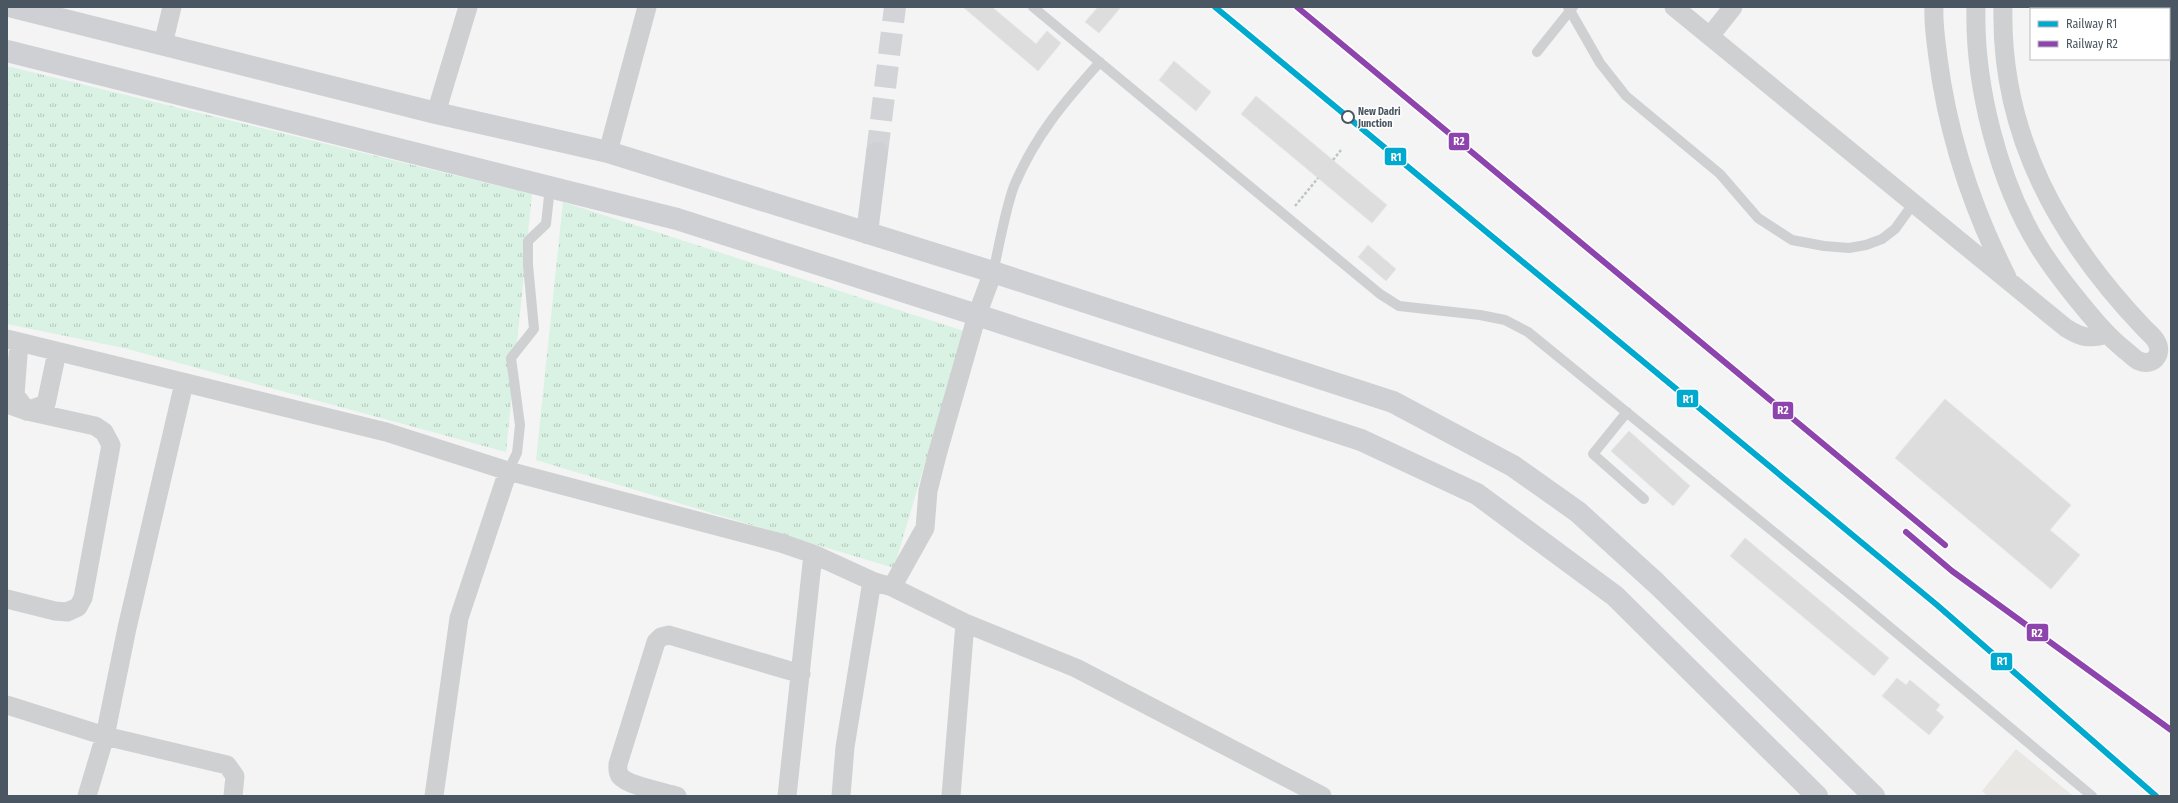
<svg xmlns="http://www.w3.org/2000/svg" width="2178" height="803" viewBox="0 0 2178 803" font-family="'Fira Sans Condensed',sans-serif">
<style>
.commercial{fill:#e8e7e3}
.grass{fill:url(#grass-tufts)}
.building{fill:#ddddde;stroke:#e5e6e7}
.lines{fill:none;stroke-linecap:round;stroke-linejoin:round}
.secondary-tunnel{stroke:#d2d4d7;stroke-width:22;stroke-dasharray:22 11;stroke-linecap:butt}
.path{stroke:#bcc7c4;stroke-width:2.5;stroke-dasharray:3 2;stroke-linecap:butt}
.lane{stroke:#ced0d2;stroke-width:10}
.street{stroke:#ced0d2;stroke-width:19}
.secondary{stroke:#ced0d4;stroke-width:22}
.rail-1-casing{stroke:#fff;stroke-width:9}
.rail-2-casing{stroke:#fff;stroke-width:9}
.rail-1{stroke:#00a9ce;stroke-width:6}
.rail-2{stroke:#8e44ad;stroke-width:6}
.stop-dot{fill:#fff;stroke:#4a5661;stroke-width:2}
.labels{text-anchor:middle;stroke-width:3;stroke-linejoin:round;paint-order:stroke}
.stop-label{font-size:10px;font-weight:bold;fill:#4a5661;stroke:#fff;text-anchor:start}
.line-badge{stroke:#fff;stroke-width:1.5}
.badge-label{font-size:11px;text-anchor:middle;font-weight:bold;fill:#fff}
</style>
<defs>
<pattern id="grass-tufts" width="24" height="20" patternUnits="userSpaceOnUse"><rect width="24" height="20" fill="#d9f2e3"/><path d="M3 7l-1-3M5 7V3M7 7l1-3M15 17l-1-3M17 17v-4M19 17l1-3" fill="none" stroke="#b2c7bb"/></pattern>
</defs>
<rect width="100%" height="100%" fill="#f4f4f4"/>
<path class="commercial" d="M2016,749L2072,795L2071,796H1987L1982,791Z"/>
<path class="grass" d="M7,66L532,194L506,452L124,348L7,324Z
M563,202L964,331L894,568L536,460Z"/>
<path class="building" d="M963,7H992L1036,44L1047,31L1061,43L1038,71Z
M1098,7H1121L1099,33L1085,22Z
M1174,61L1211,92L1196,111L1159,80Z
M1256,96L1387,205L1372,223L1241,114Z
M1368,245L1396,269L1386,281L1358,257Z
M1945,399L2071,505L2050,530L2080,555L2051,589L1895,458Z
M1629,431L1690,486L1673,506L1611,451Z
M1745,538L1889,658L1874,676L1730,556Z
M1897,678L1906,685L1910,680L1940,705L1936,710L1944,717L1929,735L1882,696Z"/>
<g class="lines">
<path class="secondary-tunnel" d="M877,153L895,7"/>
<path class="path" d="M1333,160L1341,150
M1295,206L1318,178"/>
<path class="lane" d="M1033,7L1380,294L1399,306L1480,315L1505,320L1528,332L1856,599L2092,796
M1568,7L1600,63L1626,96L1720,174L1758,218L1792,240L1824,246L1849,248L1866,245L1882,239L1895,229L1913,204
M1537,52L1573,7
M993,272C999,247 1005,210 1014,186C1035,136 1064,102 1100,62
M1627,412L1593,454L1644,499
M508,471L517,453L520,425L511,358L534,329L528,265V241L546,224L550,187"/>
<path class="street" d="M1674,7L2066,328C2082,338 2088,339 2107,334
M1934,7C1933,24 1936,41 1938,58C1948,136 1972,208 2007,277
M1976,7C1974,84 1998,181 2039,247C2049,263 2061,279 2073,294C2089,314 2106,335 2126,351C2130,354 2135,359 2139,361C2153,367 2164,354 2156,341C2154,337 2149,333 2145,329C2059,239 2000,135 2003,7
M1710,36L1733,7
M163,44L172,7
M436,113L468,7
M608,152L647,7
M7,339L386,432L508,471L781,543L813,554L872,581L892,587L965,623L1076,668L1322,796
M19,342L15,395L27,411L46,404L57,352
M7,404L27,411L95,426L104,432L111,445L83,598L78,607L67,612L55,611L7,599
M892,587L925,528L928,491L937,455L977,315L993,272
M7,705L105,736L227,765L235,776L233,796
M87,796L105,736L127,628L184,383
M434,796L459,618L508,471
M677,796C664,792 628,786 620,776C617,772 618,768 618,764L656,642L661,637L669,635L801,674
M787,796L813,554
M841,796L845,747L872,581
M951,796L965,623"/>
<path class="secondary" d="M13,7L436,113L608,152L993,272L1393,402L1513,466L1578,512L1656,583L1874,796
M7,51L677,219L977,315L1361,440L1477,494L1615,596L1817,796
M867,233L877,153"/>
<g class="rail-1-casing">
<path id="rail-1" d="M1215,7L1937,605L2156,796"/>
</g>
<g class="rail-2-casing">
<path id="rail-2" d="M1297,7L1945,545
M1906,532L1952,571L2171,730"/>
</g>
<use href="#rail-1" class="rail-1"/>
<use href="#rail-2" class="rail-2"/>
</g>
<circle class="stop-dot" cx="1348" cy="117" r="6"/>
<g class="labels">
<g class="stop-label">
<text x="1358" y="115">New Dadri<tspan x="1358" dy="12">Junction</tspan></text>
</g>
</g>
<g class="line-badge">
<rect x="1448" y="132" width="22" height="19" rx="4" fill="#8e44ad"/>
<rect x="1384" y="147" width="23" height="19" rx="4" fill="#00a9ce"/>
<rect x="1676" y="389" width="23" height="19" rx="4" fill="#00a9ce"/>
<rect x="1772" y="401" width="22" height="19" rx="4" fill="#8e44ad"/>
<rect x="2026" y="623" width="23" height="19" rx="4" fill="#8e44ad"/>
<rect x="1990" y="652" width="23" height="19" rx="4" fill="#00a9ce"/>
</g>
<g class="badge-label">
<text x="1459" y="145">R2</text>
<text x="1396" y="161">R1</text>
<text x="1688" y="403">R1</text>
<text x="1783" y="414">R2</text>
<text x="2037" y="637">R2</text>
<text x="2002" y="665">R1</text>
</g>
<rect width="2178" height="803" fill="none" stroke="#4a5661" stroke-width="16"/>
<rect x="2030" y="8" width="140" height="52" fill="#ffffff" stroke="#b7bbc0"/>
<rect x="2038" y="21" width="20" height="6" fill="#00a9ce" stroke="#b7bbc0"/>
<text x="2066" y="28" font-size="12" fill="#4a5661">Railway R1</text>
<rect x="2038" y="41" width="20" height="6" fill="#8e44ad" stroke="#b7bbc0"/>
<text x="2066" y="48" font-size="12" fill="#4a5661">Railway R2</text>
</svg>
